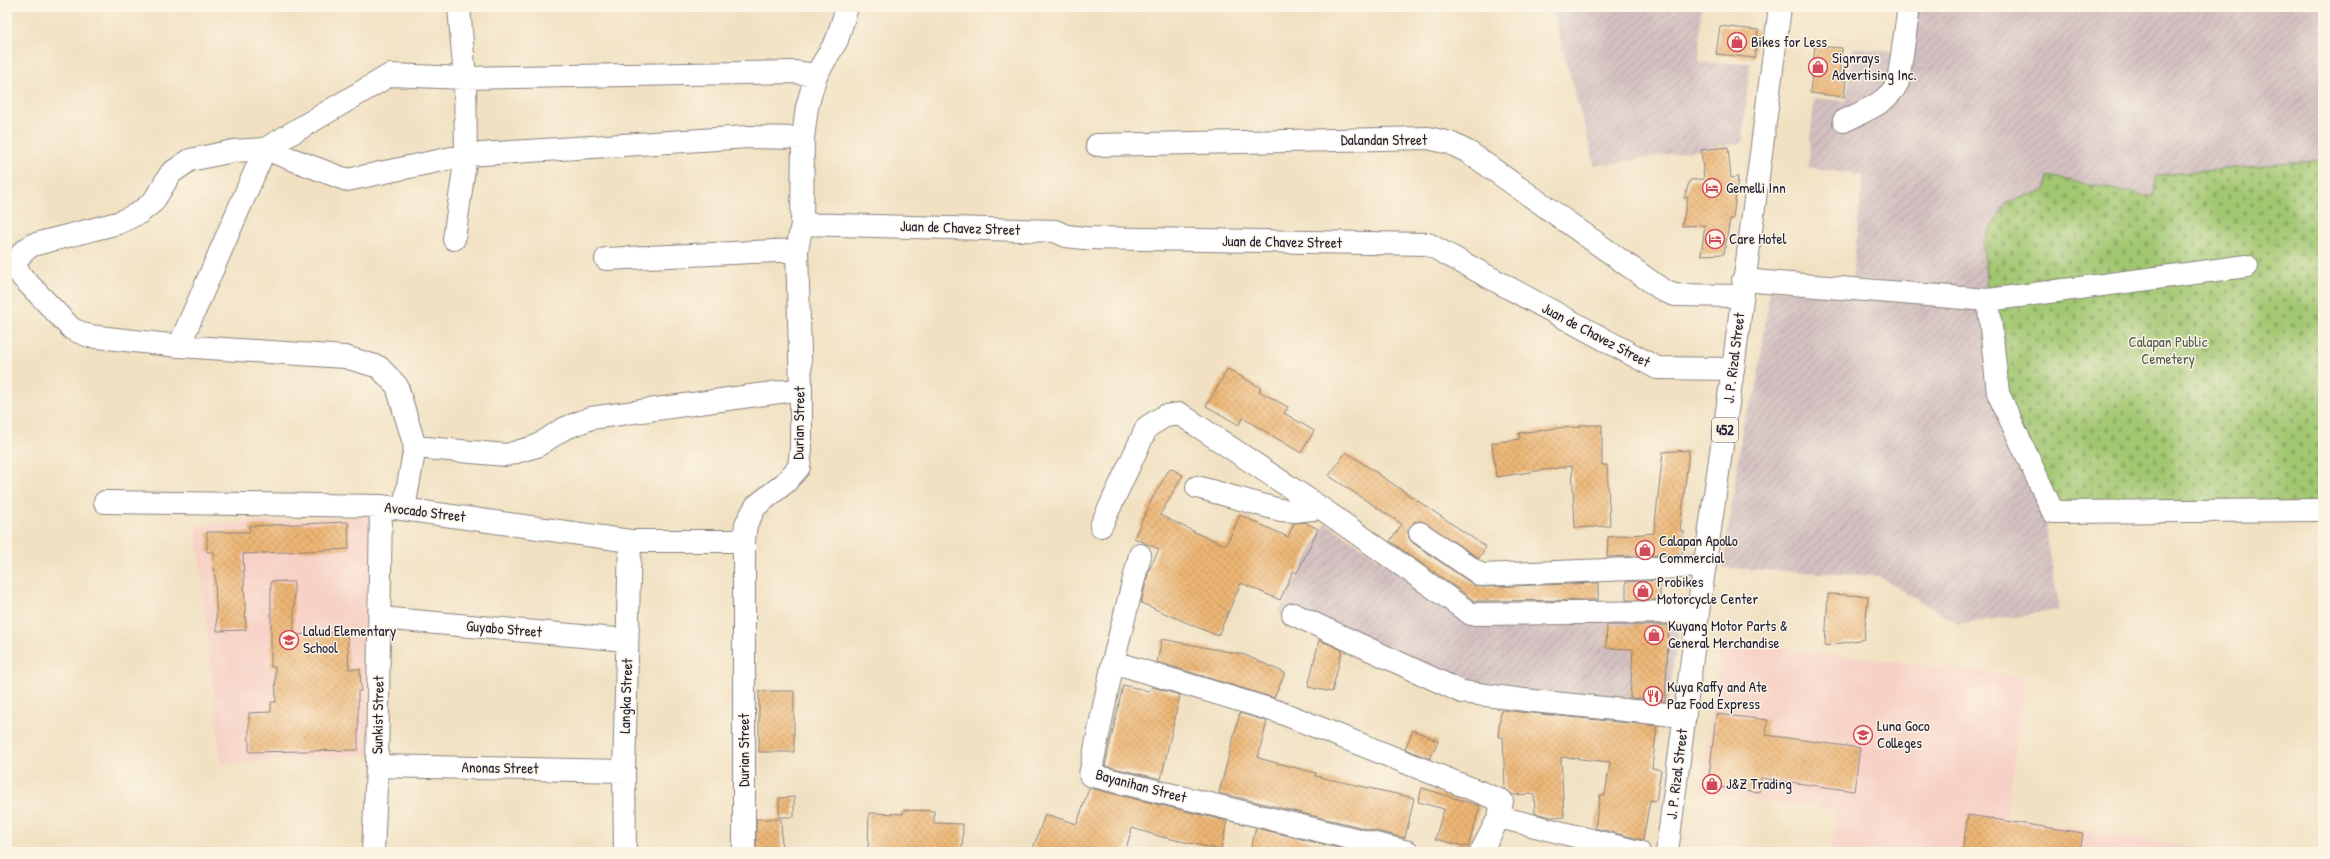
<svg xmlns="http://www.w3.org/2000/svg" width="2330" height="859" viewBox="0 0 2330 859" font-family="'Patrick Hand',sans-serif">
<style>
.built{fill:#f7d1c6}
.industrial{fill:url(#industrial-furrows)}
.cemetery{fill:url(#cemetery-stones);stroke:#627456}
.building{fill:url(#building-cross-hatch)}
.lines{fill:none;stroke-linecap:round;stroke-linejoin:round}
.minor-casing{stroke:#8a827e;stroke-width:24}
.highway-casing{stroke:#8a827e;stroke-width:24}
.minor{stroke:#fff;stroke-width:22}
.highway{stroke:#fff;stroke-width:22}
.labels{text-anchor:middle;stroke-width:3;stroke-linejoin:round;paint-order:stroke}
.shield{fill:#fcf5e5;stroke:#63616e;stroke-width:1}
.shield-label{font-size:14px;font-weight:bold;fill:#22223b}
.poi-label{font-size:15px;fill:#22223b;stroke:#fcf5e5;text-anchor:start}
.street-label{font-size:15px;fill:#22223b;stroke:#fcf5e5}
.park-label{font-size:15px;fill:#4f5c4e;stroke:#fcf5e5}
</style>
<defs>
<pattern id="industrial-furrows" width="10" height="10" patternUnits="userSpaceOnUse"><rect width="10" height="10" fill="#d2bfbf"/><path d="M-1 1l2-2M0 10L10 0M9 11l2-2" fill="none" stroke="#b4a4a5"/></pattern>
<pattern id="cemetery-stones" width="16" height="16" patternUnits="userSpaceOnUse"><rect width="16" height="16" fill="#a2c771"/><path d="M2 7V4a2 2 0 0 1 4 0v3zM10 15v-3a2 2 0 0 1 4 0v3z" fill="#8bab63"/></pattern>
<pattern id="building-cross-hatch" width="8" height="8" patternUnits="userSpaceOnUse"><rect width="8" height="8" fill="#edb675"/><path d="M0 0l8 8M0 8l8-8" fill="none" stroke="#cb9c66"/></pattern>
</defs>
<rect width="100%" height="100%" fill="#fcf5e5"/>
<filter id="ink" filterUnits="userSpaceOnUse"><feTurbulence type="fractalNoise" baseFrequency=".025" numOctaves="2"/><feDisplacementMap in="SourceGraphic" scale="8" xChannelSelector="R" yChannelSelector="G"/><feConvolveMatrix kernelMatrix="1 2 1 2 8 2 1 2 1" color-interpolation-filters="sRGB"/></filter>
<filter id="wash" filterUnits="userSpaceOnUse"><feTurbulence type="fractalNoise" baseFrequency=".012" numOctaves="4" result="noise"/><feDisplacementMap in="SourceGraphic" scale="16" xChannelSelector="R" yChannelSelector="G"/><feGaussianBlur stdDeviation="0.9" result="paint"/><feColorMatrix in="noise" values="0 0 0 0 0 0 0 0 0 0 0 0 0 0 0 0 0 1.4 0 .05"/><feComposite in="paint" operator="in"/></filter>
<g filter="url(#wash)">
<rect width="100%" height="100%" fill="#f1e1c2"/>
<path class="built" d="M373,516L369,755L221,764L196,525Z
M1722,641L2025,677L2007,818L2221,852H1831L1836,810L1700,792Z"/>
<path class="industrial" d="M1551,7H1701L1699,63H1750L1742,143L1595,166Z
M1899,7H2323V160L2157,175L2153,197L2049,176L2045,190L2007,202L1983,243L1987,289L1852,280L1863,176L1808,167L1814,98L1846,101L1853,47L1894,51Z
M1770,289L1980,304L2042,501L2059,610L1958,624L1878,576L1723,568L1743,422L1756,391Z
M1326,523L1467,618L1681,616L1666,719L1459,698L1278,613Z"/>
<path class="cemetery" d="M2323,160V505L2055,507L2002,389L1992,293L1987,289L1983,243L2007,202L2045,190L2048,176L2153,197L2157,175Z"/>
<g id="blocks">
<path class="building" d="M1720,26L1758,30L1755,58L1716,54Z
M1815,46L1842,48L1839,80L1846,81L1844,97L1810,93Z
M1728,147L1731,178L1738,177L1733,219H1730L1724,254L1701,255L1705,225L1682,226L1688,197L1684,198L1690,180L1704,179L1701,150Z
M1228,369L1261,388L1259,391L1288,407L1284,413L1314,431L1301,453L1243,418L1239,425L1206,406Z
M1580,425H1602V465H1607L1610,526L1575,528L1572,466L1496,477L1492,443L1520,439L1519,433L1557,428L1580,427Z
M1689,450L1680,531H1684L1682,554L1607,557L1608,537L1654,533L1663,452Z
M1346,452L1486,547L1479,558L1421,521L1414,522L1408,532L1409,538L1413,543L1474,585L1482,587L1598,583V600L1475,601L1390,541L1402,524L1329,476Z
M1170,468L1183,475L1160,515L1203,536L1226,545L1240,515L1288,537L1294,523L1305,522L1318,529L1297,573L1293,571L1280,600L1241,583L1218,636L1141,603L1149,570L1159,549L1134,538L1152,499Z
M348,522L349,549L243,554L246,630L217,631L214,552H207V532H250L249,526Z
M1660,580V600H1626V582Z
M271,581L294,582V635L347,632L349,669H360L361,691H358V750L249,752V713L271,712V702H276L275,667H271Z
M1828,594L1868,596L1864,639L1825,646Z
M1607,625H1669L1665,701L1630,698L1633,649L1606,648Z
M1162,639L1245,655L1285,673L1274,698L1157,662Z
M1319,640L1342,650L1332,692L1308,687Z
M1123,685L1149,691L1152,687L1180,695L1161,779L1105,766Z
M759,691H794V752H759Z
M1501,710L1657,726L1652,768L1661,770L1656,801L1650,800L1643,840L1595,828L1600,795H1605L1610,762L1561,757L1564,817H1552L1535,813L1534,794L1513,795L1505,789L1503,737H1498Z
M1240,713L1267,721L1258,758L1316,773L1315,776L1414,798L1405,838L1219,793Z
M1716,714L1768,720L1766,735L1860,748L1854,791L1761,778L1759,792L1708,786Z
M1413,730L1438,741L1430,759L1405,749Z
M1089,788L1227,821L1221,850L1162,837L1132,828L1125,852H1032L1045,814L1077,824Z
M1422,788L1480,806L1468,847L1435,839L1444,809L1418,802Z
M794,797V817H779V798Z
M903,810L934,811V823L963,824L962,852H868L869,813L903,814Z
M1968,815L2083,833L2080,852H1962Z
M756,819H781L782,852H756Z
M1256,828L1355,852H1250Z"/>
</g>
</g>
<g filter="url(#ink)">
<use href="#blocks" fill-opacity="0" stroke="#8a827e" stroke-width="1"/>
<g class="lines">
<g class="minor-casing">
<path id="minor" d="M1844,121C1864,111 1888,103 1898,82L1909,7
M1097,145L1428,138L1450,143L1470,153L1664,291L1675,295L1742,296
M802,224L1055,231L1066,236L1084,238L1428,244L1657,368L1733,369
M454,239L466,155L465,78L459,7
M606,259L797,250
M1743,280L1988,300L1998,393L2053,512L2323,510
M1988,300L2247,266
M179,346L265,149L390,75L465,78L794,72L816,75
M415,447L397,386L379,367L345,357L179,346L89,336L72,329L22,277L14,264L23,252L32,245L118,223L139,213L153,202L171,173L190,160L233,151L265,149L347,180L466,155L748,137L803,138
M1197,487L1280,510L1295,511L1321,508
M105,502L381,506L630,541H744
M404,508L415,447L506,455L537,446L563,429L591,418L801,389
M1101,526L1147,427L1165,416L1180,414L1321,508L1471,614L1698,612
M1420,533L1481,575L1705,566
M1140,555L1113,662L1090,775L1408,852
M1293,614L1462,692L1533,701L1685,716
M380,618L627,640
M1113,662L1282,713L1502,801L1499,817
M377,766L624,771
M373,852L377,766L381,506
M625,852L624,771L630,541
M744,852V541L746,524L756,506L785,483L799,467L801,449V389L797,250L802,224L803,138L807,107L816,75L837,40L847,7
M1481,852L1499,817L1639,852"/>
</g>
<g class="highway-casing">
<path id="highway" d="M1667,852L1698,612L1733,369L1780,7"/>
</g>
<use href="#minor" class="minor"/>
<use href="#highway" class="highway"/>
</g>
</g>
<defs>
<g id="shop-ring" transform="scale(1)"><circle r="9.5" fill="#fcf5e5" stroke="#d1495b" stroke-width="1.5"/><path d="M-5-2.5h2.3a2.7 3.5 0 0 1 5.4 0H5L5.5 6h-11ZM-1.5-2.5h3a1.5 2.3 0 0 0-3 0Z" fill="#d1495b"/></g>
<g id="hotel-ring" transform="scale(1)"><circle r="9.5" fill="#fcf5e5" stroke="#d1495b" stroke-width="1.5"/><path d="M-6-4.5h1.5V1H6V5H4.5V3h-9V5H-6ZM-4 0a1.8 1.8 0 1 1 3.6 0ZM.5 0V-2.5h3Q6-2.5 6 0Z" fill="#d1495b"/></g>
<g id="school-ring" transform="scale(1)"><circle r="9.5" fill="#fcf5e5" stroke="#d1495b" stroke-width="1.5"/><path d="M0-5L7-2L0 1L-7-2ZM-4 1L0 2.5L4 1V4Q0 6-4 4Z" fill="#d1495b"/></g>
<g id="restaurant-ring" transform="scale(1)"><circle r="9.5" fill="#fcf5e5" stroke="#d1495b" stroke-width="1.5"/><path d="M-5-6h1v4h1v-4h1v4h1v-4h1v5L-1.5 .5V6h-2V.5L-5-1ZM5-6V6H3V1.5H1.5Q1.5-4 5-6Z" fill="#d1495b"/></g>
<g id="university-ring" transform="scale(1)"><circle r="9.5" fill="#fcf5e5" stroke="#d1495b" stroke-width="1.5"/><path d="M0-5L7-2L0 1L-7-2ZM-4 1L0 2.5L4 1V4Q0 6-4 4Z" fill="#d1495b"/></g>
</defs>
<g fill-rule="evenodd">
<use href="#shop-ring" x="1737" y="42"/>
<use href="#shop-ring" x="1818" y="67"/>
<use href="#hotel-ring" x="1712" y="188"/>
<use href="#hotel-ring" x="1715" y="239"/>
<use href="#shop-ring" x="1645" y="550"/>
<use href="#shop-ring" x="1643" y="591"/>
<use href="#shop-ring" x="1654" y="635"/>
<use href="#school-ring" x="289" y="640"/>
<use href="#restaurant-ring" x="1653" y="696"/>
<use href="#university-ring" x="1863" y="735"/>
<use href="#shop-ring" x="1712" y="784"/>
</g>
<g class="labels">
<rect class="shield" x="1712" y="418" width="26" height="24" rx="3"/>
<g class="shield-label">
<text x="1725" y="435">452</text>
</g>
<g class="poi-label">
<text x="1751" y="47">Bikes for Less</text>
<text x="1832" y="63">Signrays<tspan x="1832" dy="17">Advertising Inc.</tspan></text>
<text x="1726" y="193">Gemelli Inn</text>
<text x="1729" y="244">Care Hotel</text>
<text x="1659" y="546">Calapan Apollo<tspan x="1659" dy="17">Commercial</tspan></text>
<text x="1657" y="587">Probikes<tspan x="1657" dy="17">Motorcycle Center</tspan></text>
<text x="1668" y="631">Kuyang Motor Parts &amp;<tspan x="1668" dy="17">General Merchandise</tspan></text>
<text x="303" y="636">Lalud Elementary<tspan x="303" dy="17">School</tspan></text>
<text x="1667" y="692">Kuya Raffy and Ate<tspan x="1667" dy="17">Paz Food Express</tspan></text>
<text x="1877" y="731">Luna Goco<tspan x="1877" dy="17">Colleges</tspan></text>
<text x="1726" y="789">J&amp;Z Trading</text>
</g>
<g class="street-label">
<text x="1384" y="145">Dalandan Street</text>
<text transform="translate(960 228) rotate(2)" y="5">Juan de Chavez Street</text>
<text transform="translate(1282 242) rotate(1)" y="5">Juan de Chavez Street</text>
<text transform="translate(1596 335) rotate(28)" y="5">Juan de Chavez Street</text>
<text transform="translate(1734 358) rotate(-83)" y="5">J. P. Rizal Street</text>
<text transform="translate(799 423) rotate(-89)" y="5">Durian Street</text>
<text transform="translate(425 512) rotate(7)" y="5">Avocado Street</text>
<text transform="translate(504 629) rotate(5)" y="5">Guyabo Street</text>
<text transform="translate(626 696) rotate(-88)" y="5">Langka Street</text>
<text transform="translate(378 715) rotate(-89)" y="5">Sunkist Street</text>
<text transform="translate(744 750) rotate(-90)" y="5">Durian Street</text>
<text transform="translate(500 768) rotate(1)" y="5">Anonas Street</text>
<text transform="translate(1677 774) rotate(-83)" y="5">J. P. Rizal Street</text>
<text transform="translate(1141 786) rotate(15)" y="5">Bayanihan Street</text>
</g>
<g class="park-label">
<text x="2168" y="347">Calapan Public<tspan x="2168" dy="17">Cemetery</tspan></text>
</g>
</g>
<rect width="2330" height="859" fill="none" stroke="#fcf5e5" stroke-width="24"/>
</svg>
